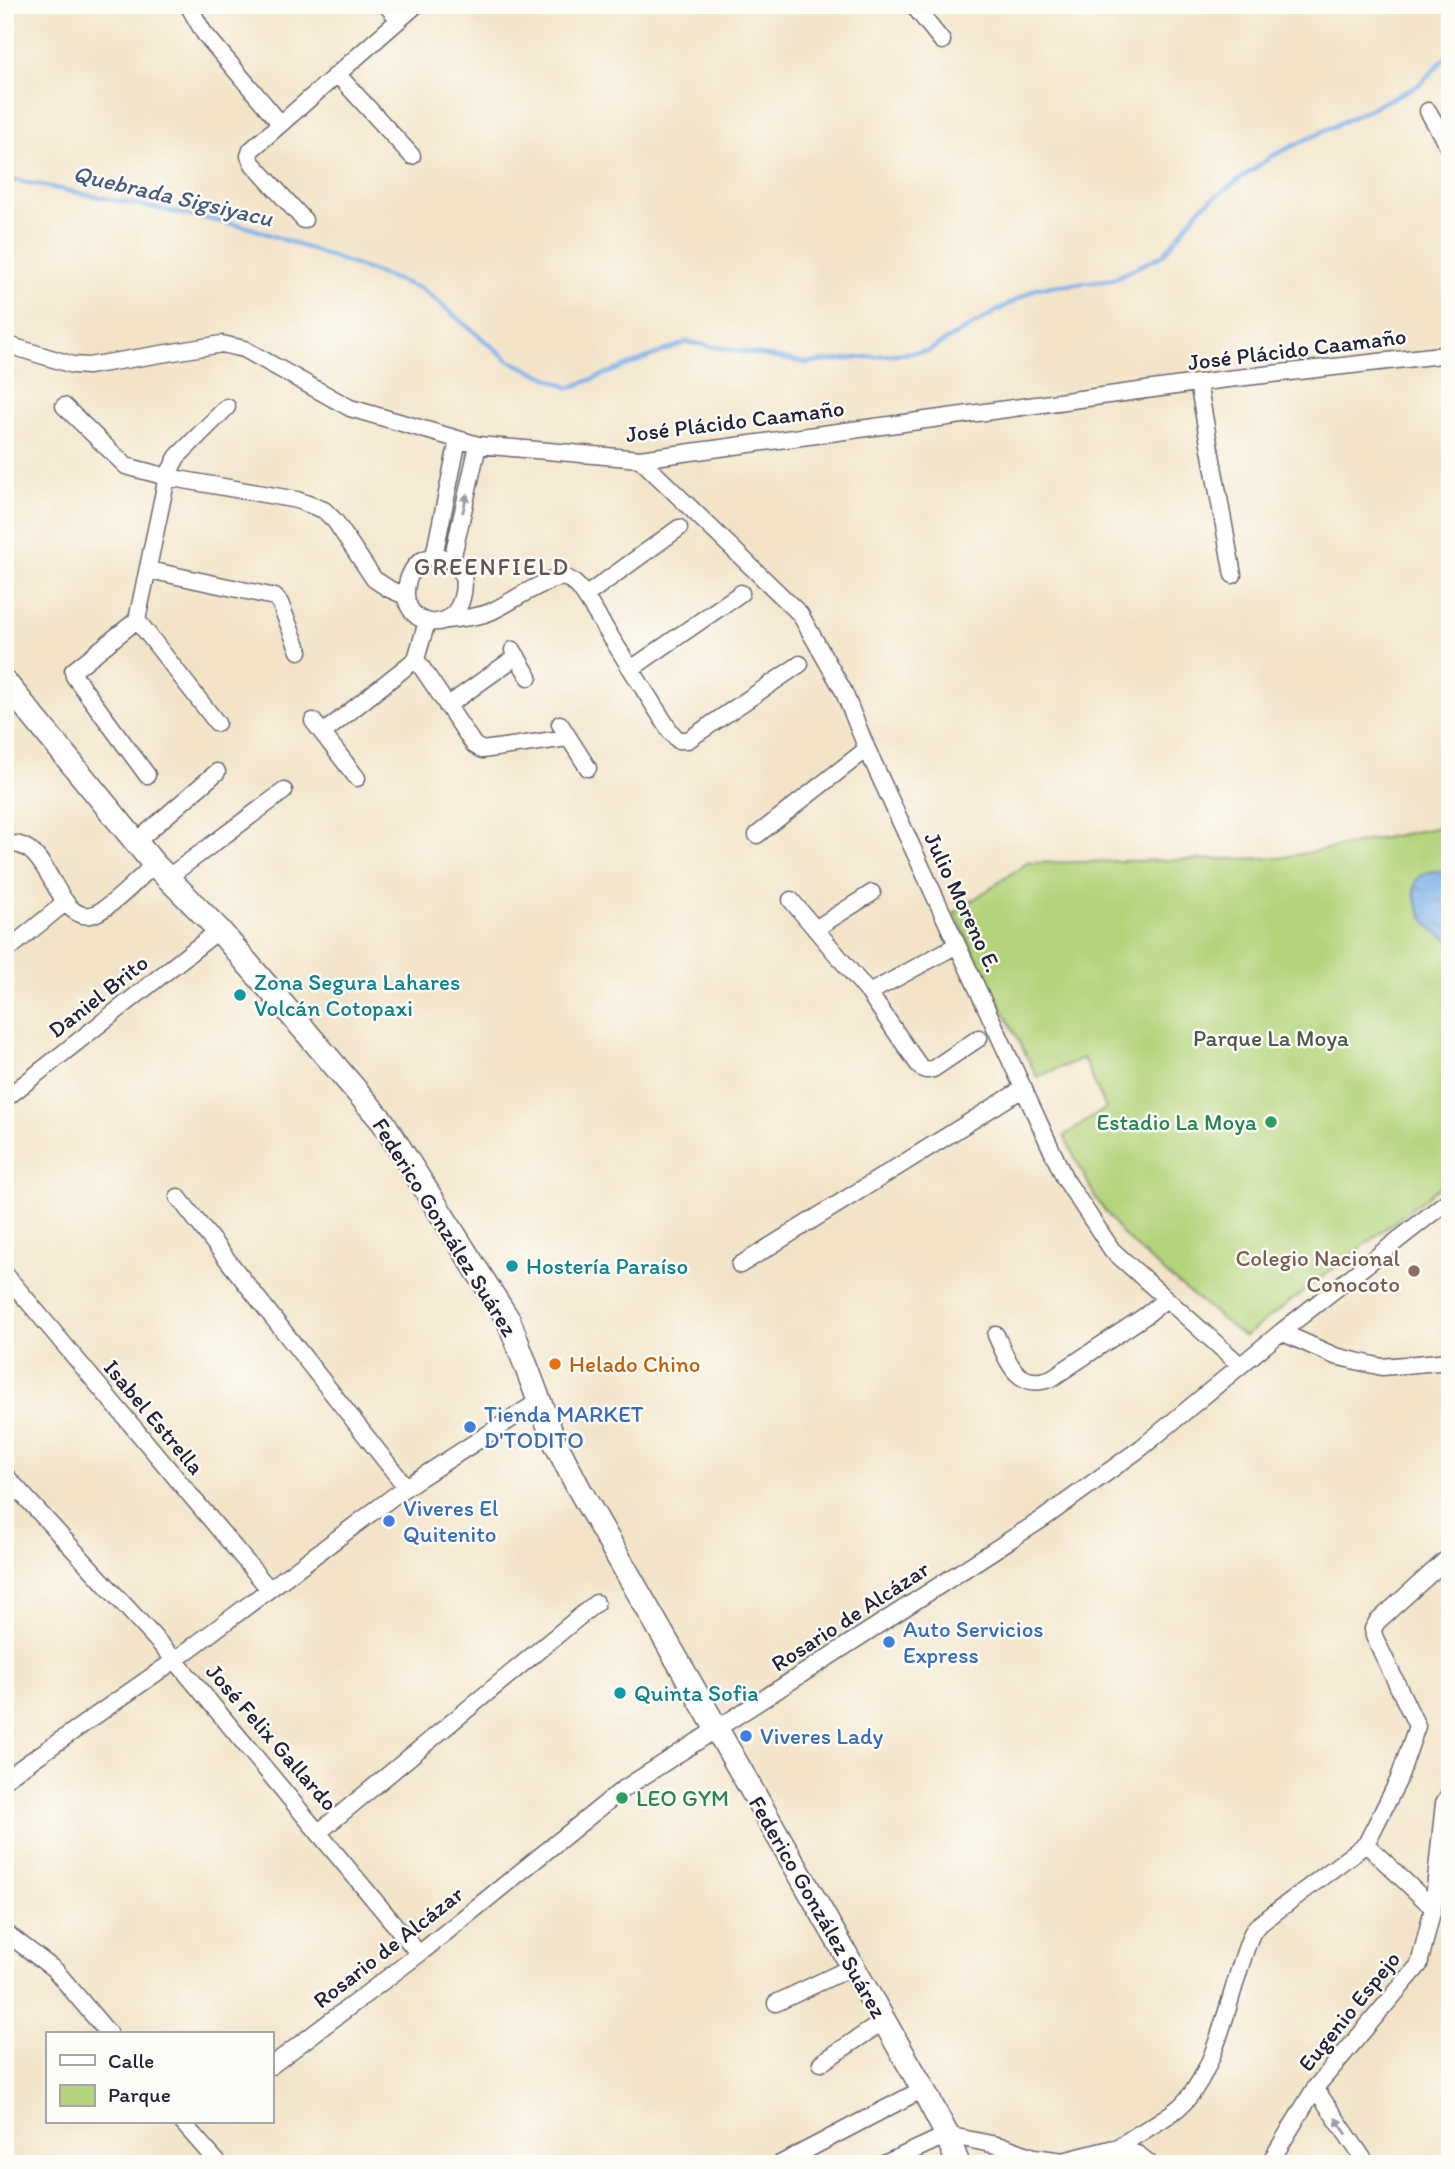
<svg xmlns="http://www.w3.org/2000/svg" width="1455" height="2169" viewBox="0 0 1455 2169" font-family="Itim,sans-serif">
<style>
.park{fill:#b4d47b;stroke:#6b7b5b;stroke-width:2}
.water{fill:url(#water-ripples);stroke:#4e6892;stroke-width:2}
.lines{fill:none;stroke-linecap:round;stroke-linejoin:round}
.stream{stroke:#7bafe8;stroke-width:4.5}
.street-casing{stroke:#6b666d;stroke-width:19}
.secondary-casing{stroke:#6b666d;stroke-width:26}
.street{stroke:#fff;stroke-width:16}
.secondary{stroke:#fff;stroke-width:23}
.oneway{fill:#9c9ca7}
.culture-dot{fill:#0f9aa8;stroke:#fdfcf7;stroke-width:2.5}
.leisure-dot{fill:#2e9e5b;stroke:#fdfcf7;stroke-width:2.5}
.education-dot{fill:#8d6e63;stroke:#fdfcf7;stroke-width:2.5}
.food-dot{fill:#e8710a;stroke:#fdfcf7;stroke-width:2.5}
.shop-dot{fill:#3f7fe0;stroke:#fdfcf7;stroke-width:2.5}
.labels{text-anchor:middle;stroke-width:5;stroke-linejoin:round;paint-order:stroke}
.street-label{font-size:23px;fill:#22223b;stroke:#fdfcf7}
.culture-label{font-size:23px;fill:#0d838f;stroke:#fdfcf7;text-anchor:start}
.park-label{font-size:23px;fill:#4e574e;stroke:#fdfcf7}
.leisure-label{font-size:23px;fill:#27864d;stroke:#fdfcf7;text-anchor:end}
.education-label{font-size:23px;fill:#785e54;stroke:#fdfcf7;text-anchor:end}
.food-label{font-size:23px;fill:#c56008;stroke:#fdfcf7;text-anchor:start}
.shop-label{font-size:23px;fill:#366cbe;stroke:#fdfcf7;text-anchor:start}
.water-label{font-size:24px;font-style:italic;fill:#465a80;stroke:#fdfcf7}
.neighbourhood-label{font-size:24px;letter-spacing:2px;fill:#625354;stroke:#fdfcf7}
</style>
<defs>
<pattern id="water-ripples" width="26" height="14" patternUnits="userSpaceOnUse" patternTransform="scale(1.75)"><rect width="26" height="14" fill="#7bafe8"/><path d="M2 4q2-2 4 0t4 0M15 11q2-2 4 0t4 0" fill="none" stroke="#648ebd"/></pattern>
</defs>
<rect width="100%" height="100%" fill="#fdfcf7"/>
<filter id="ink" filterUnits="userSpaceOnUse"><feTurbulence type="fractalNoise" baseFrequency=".0143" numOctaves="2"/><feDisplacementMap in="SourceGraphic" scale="14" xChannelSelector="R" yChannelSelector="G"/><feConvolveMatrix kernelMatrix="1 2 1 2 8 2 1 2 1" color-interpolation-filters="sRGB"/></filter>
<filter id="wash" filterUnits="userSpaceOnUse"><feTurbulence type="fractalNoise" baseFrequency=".00686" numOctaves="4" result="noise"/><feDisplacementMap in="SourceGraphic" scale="28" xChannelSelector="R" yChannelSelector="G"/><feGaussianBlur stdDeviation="1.57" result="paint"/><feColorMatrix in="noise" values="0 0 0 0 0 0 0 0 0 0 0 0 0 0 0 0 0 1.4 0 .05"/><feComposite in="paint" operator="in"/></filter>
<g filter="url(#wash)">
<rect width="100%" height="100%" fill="#f3e4c9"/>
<path class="park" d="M1450,825V1179L1244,1337L1165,1273L1122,1234L1095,1197L1064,1136L1106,1108L1083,1058L1037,1077L954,913L1027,863L1280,858Z"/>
<path class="water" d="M1450,870V940C1442,936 1433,931 1428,924C1420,913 1408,890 1418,878C1424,870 1441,871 1450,870Z"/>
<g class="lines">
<path class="stream" d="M5,178L248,227L422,289L510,361L570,388L687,342L807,363L928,351L1037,288L1110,280L1163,255L1201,207L1272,156L1419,85L1450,53"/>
</g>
</g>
<g filter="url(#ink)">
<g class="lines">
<g class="street-casing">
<path id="street" d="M188,5L204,33L280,123
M386,5L399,19
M913,5L942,41
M337,74L412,156
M1428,111L1450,150
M304,220L253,164L249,156L251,150L416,5
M5,344L73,365L88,366L222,344L244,349L350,408L478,445L640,459L1219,380L1450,354
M1198,383L1233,575
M64,406L126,466L167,477L297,500L324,510L335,521L374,579L389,589L405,596
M640,459L800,614L843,690L867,749L1065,1179L1112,1250L1240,1365
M434,556C456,558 467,571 463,593C455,641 394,625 408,580C413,566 419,559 434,556Z
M434,556L458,440
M452,560L478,445
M149,570L275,597L280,603L299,651
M585,596L679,528
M137,620L217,723
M446,620C461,618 476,618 490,612C507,605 549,575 565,578C574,580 580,588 585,596L670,731L678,740H688L800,664
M513,650L529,677
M416,659L474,745L482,750L568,738
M631,669L741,593
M447,706L517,656
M313,721L357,778
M560,724L588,768
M323,733L416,659L427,622
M147,775L74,676L73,671L137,620L167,477L177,457L227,407
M757,835L867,749
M136,842L217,772
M5,845C50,834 54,922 91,915C107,912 142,876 154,864
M167,878L284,791
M791,900L869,993L920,1067L926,1070L933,1069L979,1038
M815,929L872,893
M5,952L66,902
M869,993L957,945
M5,1099L219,930
M178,1197L406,1487
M740,1265L1024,1088
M5,1274L269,1589
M1281,1332L1335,1356L1382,1367L1450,1361
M996,1335C1008,1361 1017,1392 1052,1378L1145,1316L1166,1299
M5,1475L175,1660L419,1954
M5,1779L175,1660L406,1487L539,1401
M319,1832L596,1603
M1366,1844L1433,1908
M5,1932L55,1970L109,2034
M776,2003L852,1967
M821,2063L884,2021
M271,2066L419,1954L622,1790L1044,1518L1141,1448L1281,1332L1450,1199
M1315,2088L1367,2164
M182,2122L219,2164
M1118,2147C1137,2134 1159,2123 1177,2109C1219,2075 1230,1984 1252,1933L1257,1926L1366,1844L1398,1781L1417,1726L1374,1636L1373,1629L1377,1622L1450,1556
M780,2164L923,2089
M884,2164L947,2135L1006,2147L1034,2157L1063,2161L1118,2147L1139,2155L1150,2164
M1269,2164L1315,2088L1419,1965L1433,1908L1444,1803L1450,1793"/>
</g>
<g class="secondary-casing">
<path id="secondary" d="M5,682L154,864L219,930L383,1122L509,1321L554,1440L578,1487L923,2089L947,2135L958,2164"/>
</g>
<use href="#street" class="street"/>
<use href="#secondary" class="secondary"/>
</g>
<defs><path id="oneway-solid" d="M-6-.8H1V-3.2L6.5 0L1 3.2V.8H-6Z" transform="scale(1.75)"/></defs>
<g class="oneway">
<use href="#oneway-solid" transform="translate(465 503) rotate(-77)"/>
<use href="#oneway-solid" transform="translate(1341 2126) rotate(-125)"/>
</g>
</g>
<g class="culture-dot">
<circle cx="240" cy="995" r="7"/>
<circle cx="512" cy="1266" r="7"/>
<circle cx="620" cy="1693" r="7"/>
</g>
<g class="leisure-dot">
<circle cx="1271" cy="1122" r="7"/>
<circle cx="622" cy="1798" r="7"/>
</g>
<circle class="education-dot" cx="1414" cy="1271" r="7"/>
<circle class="food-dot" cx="555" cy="1364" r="7"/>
<g class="shop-dot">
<circle cx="470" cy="1427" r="7"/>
<circle cx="389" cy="1521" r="7"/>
<circle cx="889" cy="1642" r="7"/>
<circle cx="746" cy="1736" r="7"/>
</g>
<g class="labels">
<g class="street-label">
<text transform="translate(1297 349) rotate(-7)" y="8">José Plácido Caamaño</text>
<text transform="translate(735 421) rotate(-7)" y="8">José Plácido Caamaño</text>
<text transform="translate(963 902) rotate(65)" y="8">Julio Moreno E.</text>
<text transform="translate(98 996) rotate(-38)" y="8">Daniel Brito</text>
<text transform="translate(445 1227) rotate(58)" y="8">Federico González Suárez</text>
<text transform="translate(154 1417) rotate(50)" y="8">Isabel Estrella</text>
<text transform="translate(850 1616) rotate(-33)" y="8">Rosario de Alcázar</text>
<text transform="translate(272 1737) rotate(49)" y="8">José Felix Gallardo</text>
<text transform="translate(818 1907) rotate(60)" y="8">Federico González Suárez</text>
<text transform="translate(388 1947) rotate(-38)" y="8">Rosario de Alcázar</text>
<text transform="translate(1349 2011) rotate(-51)" y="8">Eugenio Espejo</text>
</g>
<g class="culture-label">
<text x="254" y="990">Zona Segura Lahares<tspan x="254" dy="26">Volcán Cotopaxi</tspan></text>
<text x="526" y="1274">Hostería Paraíso</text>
<text x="634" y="1701">Quinta Sofia</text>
</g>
<g class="park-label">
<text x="1271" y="1046">Parque La Moya</text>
</g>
<g class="leisure-label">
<text x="1257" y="1130">Estadio La Moya</text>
<text x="636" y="1806" text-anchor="start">LEO GYM</text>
</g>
<g class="education-label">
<text x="1400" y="1266">Colegio Nacional<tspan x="1400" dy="26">Conocoto</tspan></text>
</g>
<g class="food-label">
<text x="569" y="1372">Helado Chino</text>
</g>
<g class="shop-label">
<text x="484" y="1422">Tienda MARKET<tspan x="484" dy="26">D'TODITO</tspan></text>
<text x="403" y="1516">Viveres El<tspan x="403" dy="26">Quitenito</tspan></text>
<text x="903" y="1637">Auto Servicios<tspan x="903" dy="26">Express</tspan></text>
<text x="760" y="1744">Viveres Lady</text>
</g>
<g class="water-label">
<text transform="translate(173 196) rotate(13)" y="8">Quebrada Sigsiyacu</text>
</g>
<g class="neighbourhood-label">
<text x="492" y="575">GREENFIELD</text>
</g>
</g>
<rect width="1455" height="2169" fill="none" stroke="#fdfcf7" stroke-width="28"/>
<rect x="46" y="2032" width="228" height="91" fill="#fdfcf7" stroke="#a5a5ac" stroke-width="2"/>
<rect x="60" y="2055" width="35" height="10" fill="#ffffff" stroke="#a5a5ac" stroke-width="2"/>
<text x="108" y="2068" font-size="21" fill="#22223b">Calle</text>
<rect x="60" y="2085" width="35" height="21" fill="#b4d47b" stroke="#a5a5ac" stroke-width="2"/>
<text x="108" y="2102" font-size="21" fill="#22223b">Parque</text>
</svg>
